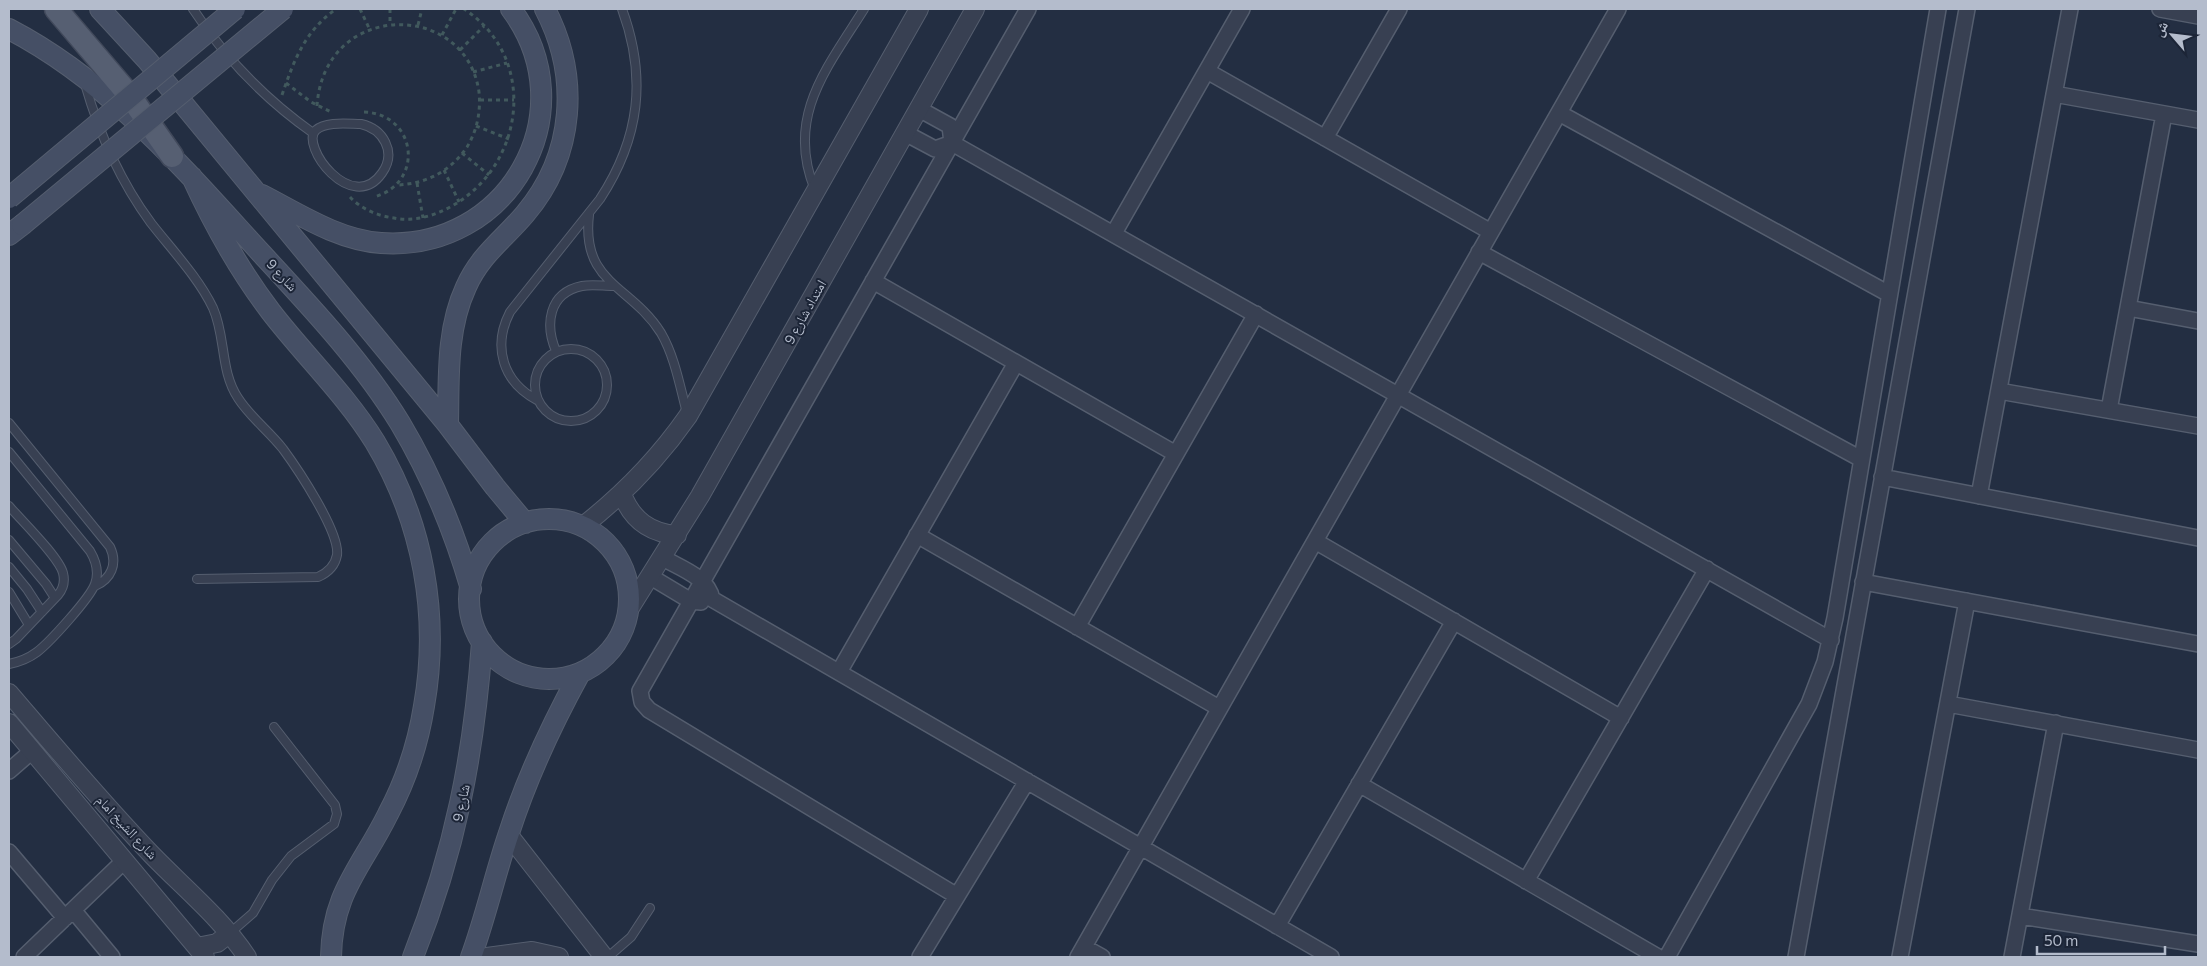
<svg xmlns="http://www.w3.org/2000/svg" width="2207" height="966" viewBox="0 0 2207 966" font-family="Commissioner,'Noto Naskh Arabic',sans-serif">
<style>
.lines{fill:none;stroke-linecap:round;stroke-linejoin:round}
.service-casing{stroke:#555e6f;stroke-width:10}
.minor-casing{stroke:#555e6f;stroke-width:18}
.tertiary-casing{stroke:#555e6f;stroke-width:20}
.secondary-casing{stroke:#555e6f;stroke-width:22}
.primary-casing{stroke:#41495b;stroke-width:25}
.path{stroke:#41595d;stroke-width:3;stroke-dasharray:4 4;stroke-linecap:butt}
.service{stroke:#384052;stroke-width:8}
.minor{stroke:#384052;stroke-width:15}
.tertiary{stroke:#384052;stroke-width:18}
.secondary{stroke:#454f65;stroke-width:20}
.primary{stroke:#565f72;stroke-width:22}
.secondary-bridge-casing{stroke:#555e6f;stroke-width:22;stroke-linecap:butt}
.secondary-bridge{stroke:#454f65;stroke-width:20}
.labels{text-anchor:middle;stroke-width:4;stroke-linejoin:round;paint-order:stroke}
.street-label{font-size:14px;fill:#b4bccc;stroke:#1c2537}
</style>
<rect width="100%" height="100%" fill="#232e42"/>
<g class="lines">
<g class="service-casing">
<path id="service" d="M193,9C225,58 265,99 313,133
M85,84C99,133 120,181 151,223C172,250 198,277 213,308C226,337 220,371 238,398C250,417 269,431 283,449C297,468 340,532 337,555C335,566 327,573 318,577L197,579
M361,124C383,129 397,152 382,173C352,216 299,145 316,130C326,121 349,124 361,124Z
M815,190C785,117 827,68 864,9
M589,215C581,284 631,285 661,333C675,357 680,387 687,413
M535 385a36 36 0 1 1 72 0a36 36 0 1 1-72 0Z
M556,351C545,325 548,293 582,286C592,284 603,286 613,286
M537,400C503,382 492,347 510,312L600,199C640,138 647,77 622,9
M9,423L110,547C118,564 111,579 95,586
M9,452L90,551C96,561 99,573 95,584C90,598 50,642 37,652C29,658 19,662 9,664
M9,506C21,520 59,557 63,573C65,581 63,589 58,595L16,639L9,644
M9,540L46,584L55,598
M9,567L27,589L42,612
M9,592L29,625
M230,933L253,913L272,880L291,856L334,824L337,814L335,805L274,727
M608,957L631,937L650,908"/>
</g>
<g class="minor-casing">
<path id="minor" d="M2160,9L2198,16
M1207,71L1491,232
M2054,94L2198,120
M919,109L950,126L952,143
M1559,113L1889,294
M905,133L935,149L952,143
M1325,138L1399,9
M952,143L1831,640
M1114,233L1242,9
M1479,252L1861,459
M873,281L1176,454
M2128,308L2198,321
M1999,391L2198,426
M2109,410L2164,114
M1882,477L2198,538
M1979,496L2070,9
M917,535L1219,708
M1315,541L1621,718
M663,558C680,568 708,577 712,599L1331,957
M651,577L691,601L701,602
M1863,582L2198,644
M1077,627L1256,314
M839,672L1016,363
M1948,704L2198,750
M9,771L32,751
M1359,784L1658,957
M9,852L65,918
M1526,881L1707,569
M957,896L649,710L642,702L640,691L1028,9
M73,910L112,957
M2020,916L2198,944
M1277,926L1454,621
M1084,947L1102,957
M24,957L124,861
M920,957L1027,781
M1078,957L1618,9
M1667,957L1809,704L1825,662L1835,618L1938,9
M1796,957L1967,9
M1900,957L1967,601
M2012,957L2056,723"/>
</g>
<g class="tertiary-casing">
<path id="tertiary" d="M622,494C632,520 650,533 677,535
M583,526C624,494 658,459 688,416L919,9
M628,611L700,496L975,9
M9,693C56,748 102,803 152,855C185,889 221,918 247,957
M9,723L205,957
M508,834L604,957
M197,947L217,943L230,933
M487,957L532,951L559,957"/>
</g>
<g class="secondary-casing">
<path id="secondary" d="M100,9L147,60L448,425L495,487L525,523
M9,29C111,82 185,170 261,253C310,306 362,361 400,423C431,475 454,530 471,589
M192,177C214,225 239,270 271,312C305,356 346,395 375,442C423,522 440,615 424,706C418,744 406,780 388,814C362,867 332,892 331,957
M262,195C299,214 338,240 381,243C508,252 588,112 511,9
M9,235L22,225
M448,425C449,379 446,330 466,287C480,255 504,239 525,214C575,155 580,76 545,9
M469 599a80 80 0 1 1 160 0a80 80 0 1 1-160 0Z
M413,957C455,851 474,755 482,642
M471,957C486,916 495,874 509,833C527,777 552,724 580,673"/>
</g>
<g class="primary-casing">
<path id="primary" d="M56,9L130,96L172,156"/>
</g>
<path class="path" d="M360,9L369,28
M390,9V23
M418,25L422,9
M442,35L456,9
M460,50L484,26
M473,72L507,63
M286,83L311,102L331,112
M282,95C294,60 305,31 336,9
M480,100H514
M317,106C324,0 466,0 479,92C481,111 477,131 467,147C451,171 426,184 397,185
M364,112C417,114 425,183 374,197
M476,126L509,139
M462,153L489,175
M444,170L459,202
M417,183L423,218
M350,197C361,209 378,216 394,218C414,222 434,216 452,206C526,164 538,57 464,9"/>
<use href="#service" class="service"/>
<use href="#minor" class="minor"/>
<use href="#tertiary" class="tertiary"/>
<use href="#secondary" class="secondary"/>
<use href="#primary" class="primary"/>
<g class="secondary-bridge-casing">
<path id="secondary-bridge" d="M9,198L235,9
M22,225L283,9"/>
</g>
<use href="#secondary-bridge" class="secondary-bridge"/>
</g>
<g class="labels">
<g class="street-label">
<text transform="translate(282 275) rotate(47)" y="5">شارع 9</text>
<text transform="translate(805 312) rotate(-61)" y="5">امتداد شارع 9</text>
<text transform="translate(461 803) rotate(-78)" y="5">شارع 9</text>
<text transform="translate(127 827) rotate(47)" y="5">شارع الشيخ امام</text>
</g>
</g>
<rect width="2207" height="966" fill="none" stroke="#b4bccc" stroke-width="20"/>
<g transform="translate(2172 35) rotate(298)" stroke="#1c2537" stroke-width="4" paint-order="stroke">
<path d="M0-4L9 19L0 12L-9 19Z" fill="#b4bccc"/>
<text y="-8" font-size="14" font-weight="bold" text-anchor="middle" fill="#b4bccc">ش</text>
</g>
<path d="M2037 946v8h128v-8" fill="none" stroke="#b4bccc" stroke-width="2.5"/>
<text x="2044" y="946" font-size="15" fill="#b4bccc" stroke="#1c2537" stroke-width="4" paint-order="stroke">50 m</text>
</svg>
